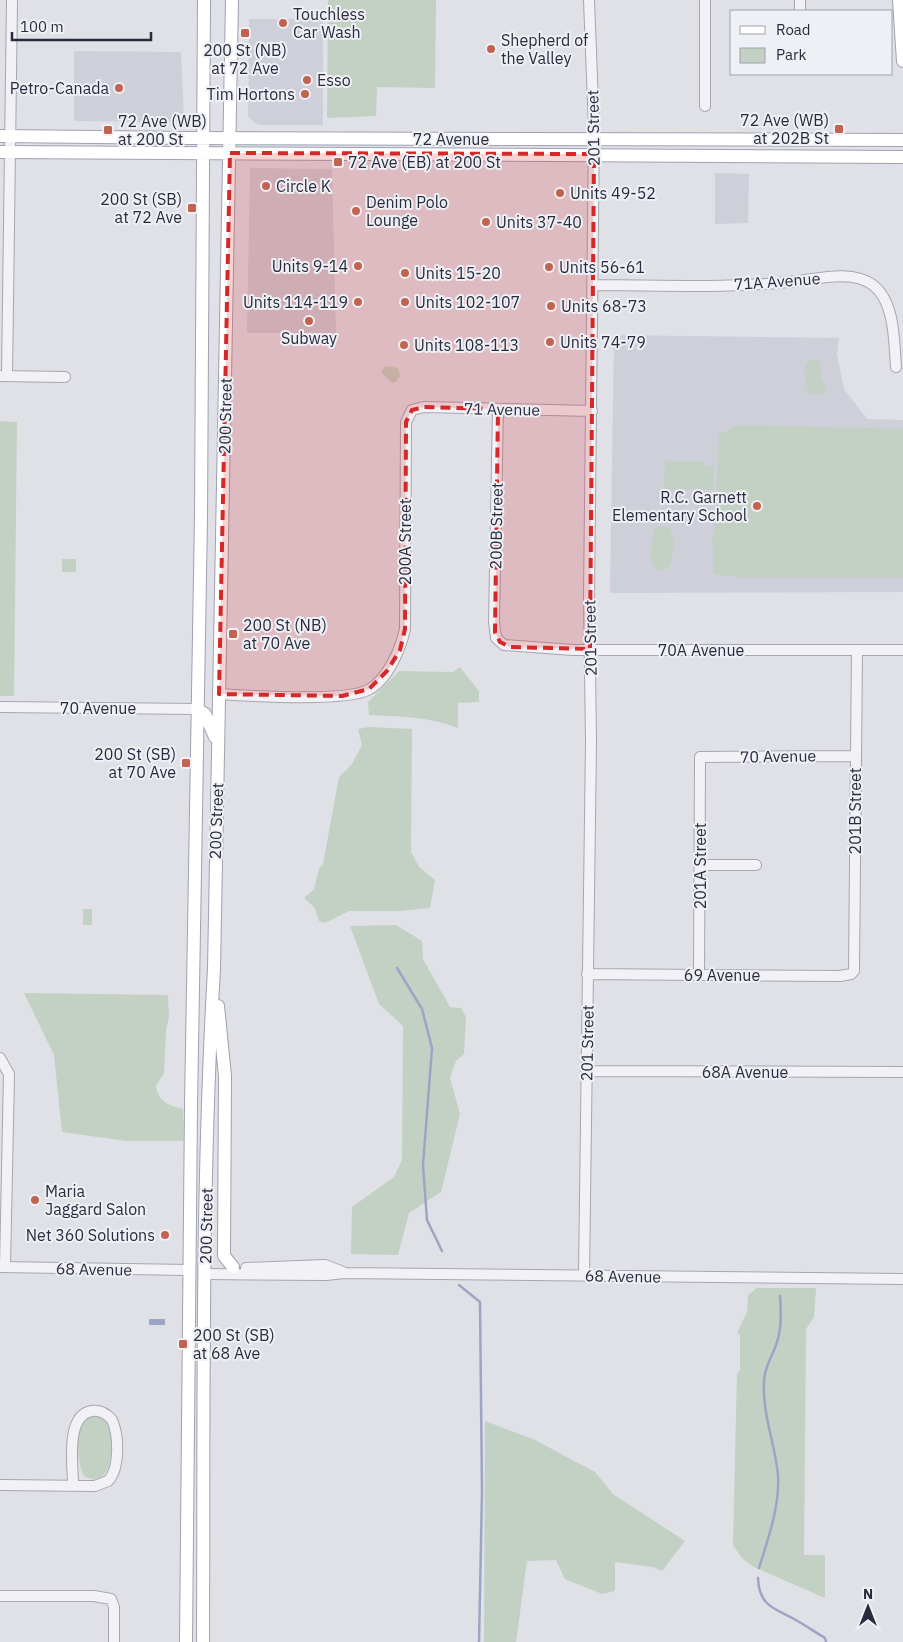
<svg xmlns="http://www.w3.org/2000/svg" width="903" height="1642" viewBox="0 0 903 1642" font-family="'IBM Plex Sans',sans-serif">
<style>
.built{fill:#cecfd9}
.green{fill:#c2d1c3}
.water{fill:#9ea4c4}
.lines{fill:none;stroke-linecap:round;stroke-linejoin:round}
.stream{stroke:#9ea4c4;stroke-width:2.5}
.minor-casing{stroke:#a6a6b1;stroke-width:12}
.major-casing{stroke:#a0a1b2;stroke-width:14}
.minor{stroke:#f2f2f6;stroke-width:10}
.major{stroke:#fff;stroke-width:12}
.marked{fill:#d62828;fill-opacity:0.2;stroke:#d62828;stroke-width:4;stroke-dasharray:10 6;stroke-linejoin:round}
.poi-dot{fill:#c2634f;stroke:#eff0f5;stroke-width:2}
.labels{text-anchor:middle;stroke-width:4;stroke-linejoin:round;paint-order:stroke}
.poi-label{font-size:16px;fill:#2a2b3d;stroke:#eff0f5;text-anchor:start}
.street-label{font-size:16px;fill:#2a2b3d;stroke:#eff0f5}
</style>
<rect width="100%" height="100%" fill="#e0e0e7"/>
<path class="built" d="M249,19H323V125H258L248,117Z
M74,51L181,52L184,122L74,121Z
M250,168L332,169L336,333H247Z
M715,173L749,174L748,223L715,224Z
M614,335L839,338L837,354L844,389L867,419L903,420V592L610,593Z"/>
<path class="green" d="M328,0H436L435,88L377,87L376,116L327,118Z
M810,360L820,361L821,378L827,390L824,393L810,394C805,386 801,365 810,360Z
M385,366L398,368L400,376L396,382L392,383L381,372Z
M0,421L17,422L14,696H0Z
M739,425L903,429V577H740L713,574L714,547L711,546L715,527L719,434Z
M665,461H705V466L714,467L713,490L664,489Z
M659,526L669,527C675,536 675,563 667,569L657,570L651,562L653,531Z
M62,559H76V572H62Z
M460,667L479,691V702L458,703V728C430,717 399,716 369,715L368,702L399,671L453,672Z
M369,727L412,729L411,852L419,867L435,880L430,908L400,911H349L325,923L319,921L314,907L304,898L314,889L319,869L323,864L339,777L352,764L362,745L358,729Z
M83,909H92V925H83Z
M396,925L422,941L423,959L450,1007L461,1008L466,1017L464,1054L456,1061L450,1078L460,1114L441,1192L409,1213L398,1255L351,1254L352,1207L394,1177L402,1160L403,1026L379,1004L350,926Z
M24,993L168,995L169,1017L166,1030L164,1073L156,1086C158,1101 169,1106 183,1109L184,1141H127L62,1132L54,1055Z
M757,1288H816L814,1317L806,1329L804,1555H825V1598L752,1566L742,1558L733,1545L737,1373L740,1370V1335L737,1333L747,1312L748,1295Z
M93,1416L104,1419C115,1431 115,1476 96,1480L85,1477C78,1470 76,1436 80,1426C83,1421 87,1418 93,1416Z
M485,1421L533,1439L595,1472L613,1494L685,1541L662,1571L653,1567L615,1562V1591L602,1594L565,1579L556,1560L527,1561L516,1642H484Z"/>
<path class="water" d="M149,1319H165V1325H149Z"/>
<g class="lines">
<path class="stream" d="M397,968L422,1009L432,1048L423,1165L427,1220L442,1251
M459,1285L480,1302L482,1492L479,1642
M759,1568C768,1539 780,1506 778,1475C775,1443 762,1414 764,1381C764,1368 772,1357 776,1345C782,1329 781,1313 780,1296
M758,1578C759,1606 774,1608 794,1619C805,1625 815,1632 825,1638L826,1642"/>
<g class="minor-casing">
<path id="minor" d="M705,0V106
M800,0V11
M593,285C661,285 731,289 798,281C821,278 853,270 873,285C895,302 894,341 896,367
M0,376L65,377
M7,376L12,0
M498,409L494,622L496,638L504,645L573,650H903
M219,694C250,696 344,702 368,690C388,680 401,648 405,629L406,422L412,410L424,407L592,411
M0,707L197,709
M700,865H756
M587,974L840,976L851,974L854,971L857,650
M699,975L700,757L855,756
M0,1058L9,1074L5,1267
M586,1071L903,1072
M0,1267L189,1270
M246,1268L325,1265L343,1272
M205,1274L326,1275L344,1273L903,1279
M584,1275L591,742L589,598L594,129L589,0
M0,1485L95,1486L108,1481C120,1469 119,1435 112,1420C107,1414 100,1410 92,1411C65,1415 73,1465 73,1485
M0,1596H94L111,1599L114,1607V1642"/>
</g>
<g class="major-casing">
<path id="major" d="M899,0L903,61
M0,136L189,138L903,140
M0,152L903,157
M197,709L205,714L215,737
M218,1006L225,1076L224,1256L233,1267
M186,1642L191,1106L201,517L204,0
M203,1642C204,1418 201,1193 214,969L232,0"/>
</g>
<use href="#minor" class="minor"/>
<use href="#major" class="major"/>
</g>
<path class="marked" d="M230,153L594,154L590,649L510,647L500,642L495,632L498,409L424,407L412,410L406,422L405,629L400,650L387,671L369,689L342,696L219,694Z"/>
<g class="poi-dot">
<circle cx="283" cy="23" r="5"/>
<rect x="240" y="28" width="10" height="10" rx="2.5"/>
<circle cx="491" cy="49" r="5"/>
<circle cx="307" cy="80" r="5"/>
<circle cx="119" cy="88" r="5"/>
<circle cx="305" cy="94" r="5"/>
<rect x="834" y="124" width="10" height="10" rx="2.5"/>
<rect x="103" y="125" width="10" height="10" rx="2.5"/>
<rect x="333" y="157" width="10" height="10" rx="2.5"/>
<circle cx="266" cy="186" r="5"/>
<circle cx="560" cy="193" r="5"/>
<rect x="187" y="203" width="10" height="10" rx="2.5"/>
<circle cx="356" cy="211" r="5"/>
<circle cx="486" cy="222" r="5"/>
<circle cx="358" cy="266" r="5"/>
<circle cx="549" cy="267" r="5"/>
<circle cx="405" cy="273" r="5"/>
<circle cx="358" cy="302" r="5"/>
<circle cx="405" cy="302" r="5"/>
<circle cx="551" cy="306" r="5"/>
<circle cx="309" cy="321" r="5"/>
<circle cx="550" cy="342" r="5"/>
<circle cx="404" cy="345" r="5"/>
<circle cx="757" cy="506" r="5"/>
<rect x="228" y="629" width="10" height="10" rx="2.5"/>
<rect x="181" y="758" width="10" height="10" rx="2.5"/>
<circle cx="35" cy="1200" r="5"/>
<circle cx="165" cy="1235" r="5"/>
<rect x="178" y="1339" width="10" height="10" rx="2.5"/>
</g>
<g class="labels">
<g class="poi-label">
<text x="293" y="20">Touchless<tspan x="293" dy="18">Car Wash</tspan></text>
<text x="501" y="46">Shepherd of<tspan x="501" dy="18">the Valley</tspan></text>
<text x="245" y="56" text-anchor="middle">200 St (NB)<tspan x="245" dy="18">at 72 Ave</tspan></text>
<text x="317" y="86">Esso</text>
<text x="109" y="94" text-anchor="end">Petro-Canada</text>
<text x="295" y="100" text-anchor="end">Tim Hortons</text>
<text x="829" y="126" text-anchor="end">72 Ave (WB)<tspan x="829" dy="18">at 202B St</tspan></text>
<text x="118" y="127">72 Ave (WB)<tspan x="118" dy="18">at 200 St</tspan></text>
<text x="348" y="168">72 Ave (EB) at 200 St</text>
<text x="276" y="192">Circle K</text>
<text x="570" y="199">Units 49-52</text>
<text x="182" y="205" text-anchor="end">200 St (SB)<tspan x="182" dy="18">at 72 Ave</tspan></text>
<text x="366" y="208">Denim Polo<tspan x="366" dy="18">Lounge</tspan></text>
<text x="496" y="228">Units 37-40</text>
<text x="348" y="272" text-anchor="end">Units 9-14</text>
<text x="559" y="273">Units 56-61</text>
<text x="415" y="279">Units 15-20</text>
<text x="348" y="308" text-anchor="end">Units 114-119</text>
<text x="415" y="308">Units 102-107</text>
<text x="561" y="312">Units 68-73</text>
<text x="309" y="344" text-anchor="middle">Subway</text>
<text x="560" y="348">Units 74-79</text>
<text x="414" y="351">Units 108-113</text>
<text x="747" y="503" text-anchor="end">R.C. Garnett<tspan x="747" dy="18">Elementary School</tspan></text>
<text x="243" y="631">200 St (NB)<tspan x="243" dy="18">at 70 Ave</tspan></text>
<text x="176" y="760" text-anchor="end">200 St (SB)<tspan x="176" dy="18">at 70 Ave</tspan></text>
<text x="45" y="1197">Maria<tspan x="45" dy="18">Jaggard Salon</tspan></text>
<text x="155" y="1241" text-anchor="end">Net 360 Solutions</text>
<text x="193" y="1341">200 St (SB)<tspan x="193" dy="18">at 68 Ave</tspan></text>
</g>
<g class="street-label">
<text transform="translate(593 128) rotate(-91)" y="6">201 Street</text>
<text x="451" y="145">72 Avenue</text>
<text transform="translate(777 281) rotate(-4)" y="6">71A Avenue</text>
<text transform="translate(502 409) rotate(1)" y="6">71 Avenue</text>
<text transform="translate(225 416) rotate(-89)" y="6">200 Street</text>
<text transform="translate(496 526) rotate(-89)" y="6">200B Street</text>
<text transform="translate(405 542) rotate(-90)" y="6">200A Street</text>
<text transform="translate(590 638) rotate(-91)" y="6">201 Street</text>
<text x="701" y="656">70A Avenue</text>
<text x="98" y="714">70 Avenue</text>
<text transform="translate(778 756) rotate(-1)" y="6">70 Avenue</text>
<text transform="translate(855 811) rotate(-90)" y="6">201B Street</text>
<text transform="translate(216 821) rotate(-88)" y="6">200 Street</text>
<text transform="translate(700 866) rotate(-90)" y="6">201A Street</text>
<text x="722" y="981">69 Avenue</text>
<text transform="translate(587 1043) rotate(-89)" y="6">201 Street</text>
<text x="745" y="1078">68A Avenue</text>
<text transform="translate(206 1226) rotate(-89)" y="6">200 Street</text>
<text transform="translate(94 1269) rotate(1)" y="6">68 Avenue</text>
<text transform="translate(623 1276) rotate(1)" y="6">68 Avenue</text>
</g>
</g>
<rect x="730" y="10" width="162" height="65" fill="#eff0f5" stroke="#a0a1ab"/>
<rect x="740" y="26" width="25" height="8" fill="#ffffff" stroke="#a0a1ab"/>
<text x="776" y="35" font-size="15" fill="#2a2b3d">Road</text>
<rect x="740" y="48" width="25" height="15" fill="#c2d1c3" stroke="#a0a1ab"/>
<text x="776" y="60" font-size="15" fill="#2a2b3d">Park</text>
<g transform="translate(868 1607)" stroke="#eff0f5" stroke-width="4" paint-order="stroke">
<path d="M0-4L9 19L0 12L-9 19Z" fill="#2a2b3d"/>
<text y="-8" font-size="14" font-weight="bold" text-anchor="middle" fill="#2a2b3d">N</text>
</g>
<path d="M12 32v8h139v-8" fill="none" stroke="#2a2b3d" stroke-width="2.5"/>
<text x="20" y="32" font-size="15" fill="#2a2b3d" stroke="#eff0f5" stroke-width="4" paint-order="stroke">100 m</text>
</svg>
